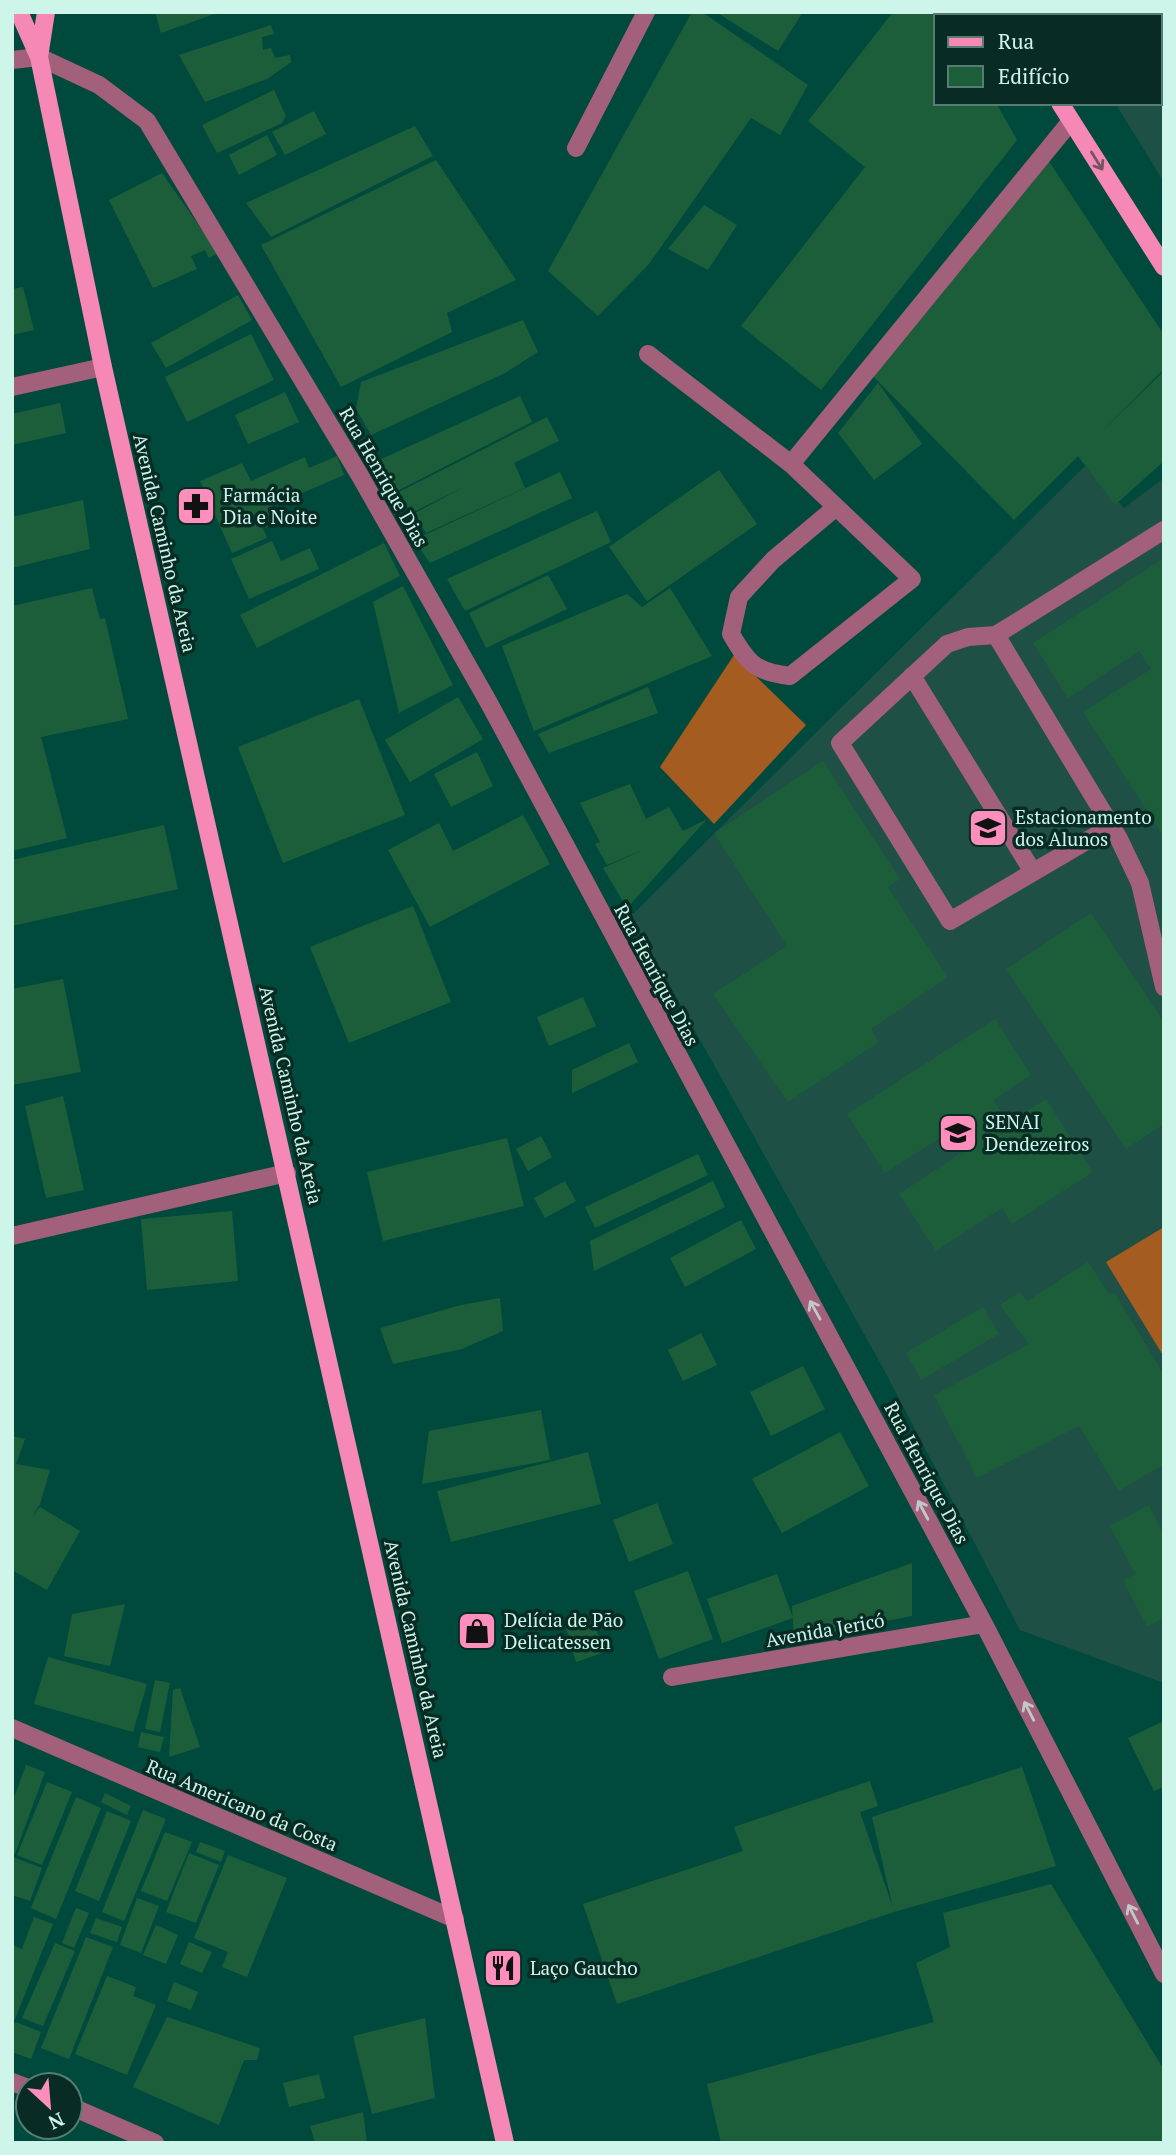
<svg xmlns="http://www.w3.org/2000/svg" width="1176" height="2155" viewBox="0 0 1176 2155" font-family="'PT Serif',serif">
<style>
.built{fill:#1e5045}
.forest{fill:#a55c21}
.building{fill:#1d5e3a}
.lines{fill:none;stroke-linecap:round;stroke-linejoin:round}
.minor{stroke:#a3607a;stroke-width:18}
.major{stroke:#f588b4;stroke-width:18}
.oneway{stroke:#735565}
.oneway2{stroke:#c1c8c8}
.labels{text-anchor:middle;stroke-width:7;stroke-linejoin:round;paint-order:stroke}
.street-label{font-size:19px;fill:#cef5e9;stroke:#082c24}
.poi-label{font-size:19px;fill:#cef5e9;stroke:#082c24;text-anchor:start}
</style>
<rect width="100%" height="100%" fill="#004a3d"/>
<path class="built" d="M1059,12H1164V182L1115,103H1160V16H1061Z
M1085,466L1124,508L1164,478V1683L1020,1630L883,1368L631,916Z"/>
<path class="forest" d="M734,655L806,725L714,824L660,767Z
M1164,1227V1357L1106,1262Z"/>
<path class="building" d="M155,12H217V13L161,33Z
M692,12H702L808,85L780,135L751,118L649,264L598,316L548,271Z
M716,12H803L778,51Z
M893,12L943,13L944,16H936V103H996L1017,140L821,390L741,326L865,167L808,121Z
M271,25L274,34L262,37L263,50L271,48L275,58L290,55L291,62L267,79L205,102L179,55Z
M274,90L286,116L282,123L217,153L202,125Z
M314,111L326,134L285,155L272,132Z
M415,126L433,156L271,237L246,203Z
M267,135L277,155L239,175L229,155Z
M436,160L516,280L447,313L452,332L341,387L261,245Z
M1048,160L1164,335V369L1098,435L1164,371V461L1115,505L1078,456L1014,520L867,370Z
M162,173L218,253L209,258L205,250L191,256L197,269L153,288L109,200Z
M704,205L737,225L708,270L668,249Z
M23,287L34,330L12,335V289Z
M238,295L252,320L166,368L151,343Z
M523,320L538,352L505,373L371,435L356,409L361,382Z
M251,334L274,380L187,422L165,377Z
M878,383L922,444L874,480L838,433Z
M285,392L299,422L248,444L235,415Z
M520,396L532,422L397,491L377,461Z
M60,403L66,433L12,445V414Z
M547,417L559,441L514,463L525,488L426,533L415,513L466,486L411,513L399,492Z
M337,456L344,475L272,506L279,522L263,528L267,538L232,553L200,481L242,463L251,481L305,457L309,468Z
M719,470L757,524L647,601L609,547Z
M560,472L572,498L430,563L414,540Z
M83,500L90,549L12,568V517Z
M597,511L611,542L465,611L447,579Z
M272,541L281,561L310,548L319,569L249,599L231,559Z
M384,543L400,576L257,648L240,615Z
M1164,558V837L1083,712L1151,669L1139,651L1068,698L1033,643Z
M548,575L567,609L486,648L469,613Z
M403,586L453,685L399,713L373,602Z
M92,588L100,619L105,618L128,719L41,737L67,838L12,851V606Z
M670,588L712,656L534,731L502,646L627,594L642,607Z
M648,687L658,713L549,753L538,734Z
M458,697L483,739L410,782L385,740Z
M359,699L405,815L283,863L238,747Z
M477,752L493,786L451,807L434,774Z
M823,761L900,879L888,887L948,977L871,1029L879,1042L788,1102L713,994L787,946L714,833Z
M630,784L646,819L669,807L683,831L707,819L627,908L603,868L647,848L607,865L595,844L600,842L580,803Z
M523,815L550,864L430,927L388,850L439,823L453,851Z
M164,825L178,889L12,926V860Z
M413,906L451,1002L349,1043L310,947Z
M1091,913L1164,1022V1124L1126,1149L1006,969Z
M63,979L81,1072L12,1085V989Z
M583,997L596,1026L549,1046L537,1017Z
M995,1019L1031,1075L993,1100L1008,1123L1046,1099L1093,1172L1012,1224L1002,1208L936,1251L899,1194L967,1149L954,1129L885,1173L847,1114Z
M629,1043L638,1062L572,1093V1070Z
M63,1096L84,1190L46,1198L25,1106Z
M541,1136L552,1157L528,1171L516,1149Z
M507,1138L524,1206L383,1241L367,1172Z
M698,1154L708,1175L595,1228L585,1207Z
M565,1181L576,1201L545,1218L534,1198Z
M713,1181L725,1207L594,1271L590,1241Z
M232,1211L238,1281L147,1290L141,1219Z
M741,1220L756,1249L685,1287L670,1258Z
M1088,1262L1110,1295L1114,1292L1164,1375V1464L1119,1491L1079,1426L977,1478L934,1395L1029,1344L1000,1305L1020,1292L1027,1301Z
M500,1298L503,1331L462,1349L393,1364L380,1328L461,1305Z
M983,1307L999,1334L921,1380L906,1353Z
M701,1333L717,1365L683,1381L668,1350Z
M803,1366L825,1409L771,1436L750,1392Z
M541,1410L550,1460L422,1484L429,1431Z
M840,1432L869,1486L782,1533L752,1479Z
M12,1436L25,1439L16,1464L50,1470L40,1504L32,1517L40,1507L80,1531L47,1590L12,1570Z
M588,1452L601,1504L451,1542L437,1491Z
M657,1503L673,1544L629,1562L613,1520Z
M1149,1505L1164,1535V1618L1147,1627L1123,1580L1135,1574L1110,1526Z
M912,1563V1616L794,1639L792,1606Z
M688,1571L713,1639L659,1659L634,1591Z
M777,1574L793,1618L722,1643L707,1599Z
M125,1604L110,1666L64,1656L72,1614Z
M592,1620L605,1652L576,1662L566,1628Z
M48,1657L147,1684L133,1732L34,1704Z
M155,1680L170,1683L160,1732L145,1729Z
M180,1688L200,1747L169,1757L173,1690Z
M1164,1721V1787L1154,1791L1128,1738Z
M141,1732L164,1737L160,1752L138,1747Z
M26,1765L45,1772L15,1854L12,1853V1803Z
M1022,1767L1056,1866L894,1912L617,2004L583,1904L743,1851L734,1827L870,1781L878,1806L860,1812L893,1908L872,1817Z
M47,1782L72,1792L42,1865L17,1855Z
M105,1793L131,1806L127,1815L101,1802Z
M76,1797L101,1808L56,1919L31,1908Z
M143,1810L166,1819L124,1921L102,1912Z
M107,1811L131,1821L99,1901L75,1891Z
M165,1832L192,1842L167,1901L141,1891Z
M200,1842L225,1851L221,1862L196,1852Z
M189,1853L219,1865L196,1923L166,1912Z
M228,1855L287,1878L247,1977L222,1967L228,1952L194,1938Z
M13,1857L42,1868L30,1901L12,1895Z
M1051,1884L1164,2070V2143H721L707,2084L934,2022L916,1963L950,1947L943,1913Z
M137,1898L159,1906L141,1953L120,1945Z
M76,1908L89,1913L74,1948L62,1943Z
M34,1917L53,1924L15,2019L12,2018V1945L22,1949Z
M96,1918L122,1927L117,1942L90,1933Z
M156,1925L178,1935L166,1964L143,1955Z
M86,1937L113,1947L69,2059L41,2048Z
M189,1942L212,1952L202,1973L180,1964Z
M55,1943L75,1951L43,2026L22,2018Z
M107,1976L136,1987L133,1996L156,2005L127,2075L75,2054Z
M174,1982L198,1992L191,2010L167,2001Z
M167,2017L260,2048L257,2060H244L219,2125L133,2087Z
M425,2018L435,2098L372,2114L353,2036Z
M16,2022L41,2032L31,2059L12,2052V2026Z
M319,2074L325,2098L289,2107L283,2083Z
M363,2112L367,2143H315L310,2126Z"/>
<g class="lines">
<path class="minor" d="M12,60L39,57L99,85L147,121L359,474L489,703L984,1624L1164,1974
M576,148L646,12
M648,354L791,464L1071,121
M12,387L103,367
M791,464L912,579L790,676C755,672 748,663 731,634L739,597L773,560L836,507
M1164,530L996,635L1119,839L1140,883L1164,987
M996,635L968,637L947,644L840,743L950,921L1112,826
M912,676L1033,872
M12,1236L287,1173
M672,1677L984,1624
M12,1728L455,1919
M12,2082L28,2088
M70,2106L155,2143"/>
<path class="major" d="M19,12L39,57L103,367L505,2143
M1004,12L1006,16
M39,57L46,12
M1060,103L1164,267"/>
</g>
<defs><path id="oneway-shaft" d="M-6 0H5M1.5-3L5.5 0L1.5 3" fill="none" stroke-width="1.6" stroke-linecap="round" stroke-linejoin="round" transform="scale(1.75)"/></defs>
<use class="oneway" href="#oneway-shaft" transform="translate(1097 161) rotate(58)"/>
<g class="oneway2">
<use href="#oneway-shaft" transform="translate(815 1310) rotate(-119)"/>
<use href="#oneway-shaft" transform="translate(923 1510) rotate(-118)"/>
<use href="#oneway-shaft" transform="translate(1029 1711) rotate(-117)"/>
<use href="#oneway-shaft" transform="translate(1133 1914) rotate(-117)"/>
</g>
<defs>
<g id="pharmacy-square" transform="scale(2.0125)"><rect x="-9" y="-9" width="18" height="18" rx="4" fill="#fe8ebb" stroke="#082c24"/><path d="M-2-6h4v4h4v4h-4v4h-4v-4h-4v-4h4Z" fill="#111"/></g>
<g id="university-square" transform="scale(2.0125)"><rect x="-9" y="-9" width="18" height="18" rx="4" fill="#fe8ebb" stroke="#082c24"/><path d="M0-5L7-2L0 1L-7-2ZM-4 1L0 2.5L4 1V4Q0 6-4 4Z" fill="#111"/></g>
<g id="shop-square" transform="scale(2.0125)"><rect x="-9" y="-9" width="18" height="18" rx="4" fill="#fe8ebb" stroke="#082c24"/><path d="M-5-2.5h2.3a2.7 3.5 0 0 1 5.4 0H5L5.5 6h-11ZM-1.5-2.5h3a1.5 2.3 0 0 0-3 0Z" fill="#111"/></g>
<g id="restaurant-square" transform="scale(2.0125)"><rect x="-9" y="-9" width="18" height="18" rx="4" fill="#fe8ebb" stroke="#082c24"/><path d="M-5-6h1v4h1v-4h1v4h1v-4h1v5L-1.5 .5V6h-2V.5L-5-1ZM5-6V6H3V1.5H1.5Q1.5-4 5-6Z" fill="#111"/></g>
</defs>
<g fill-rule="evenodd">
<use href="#pharmacy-square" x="196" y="506"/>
<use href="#university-square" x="988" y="828"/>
<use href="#university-square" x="958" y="1133"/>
<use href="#shop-square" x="477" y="1631"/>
<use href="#restaurant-square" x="503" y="1968"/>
</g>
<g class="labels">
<g class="street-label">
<text transform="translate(384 477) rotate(60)" y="7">Rua Henrique Dias</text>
<text transform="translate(165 543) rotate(77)" y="7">Avenida Caminho da Areia</text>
<text transform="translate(657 975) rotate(62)" y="7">Rua Henrique Dias</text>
<text transform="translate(291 1095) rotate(77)" y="7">Avenida Caminho da Areia</text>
<text transform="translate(927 1473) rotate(62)" y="7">Rua Henrique Dias</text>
<text transform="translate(825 1630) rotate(-10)" y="7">Avenida Jericó</text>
<text transform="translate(416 1649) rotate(77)" y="7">Avenida Caminho da Areia</text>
<text transform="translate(242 1805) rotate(23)" y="7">Rua Americano da Costa</text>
</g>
<g class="poi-label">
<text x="223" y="502">Farmácia<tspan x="223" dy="22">Dia e Noite</tspan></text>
<text x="1015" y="824">Estacionamento<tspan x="1015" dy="22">dos Alunos</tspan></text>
<text x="985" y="1129">SENAI<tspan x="985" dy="22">Dendezeiros</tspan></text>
<text x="504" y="1627">Delícia de Pão<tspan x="504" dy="22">Delicatessen</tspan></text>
<text x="530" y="1975">Laço Gaucho</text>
</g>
</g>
<rect width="1176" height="2155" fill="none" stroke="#cef5e9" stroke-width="28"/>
<rect x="934" y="14" width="228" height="91" fill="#082c24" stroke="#577c73" stroke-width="2"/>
<rect x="948" y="37" width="35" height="10" fill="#f588b4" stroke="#577c73" stroke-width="2"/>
<text x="998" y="49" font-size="21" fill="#cef5e9">Rua</text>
<rect x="948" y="66" width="35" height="21" fill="#1d5e3a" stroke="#577c73" stroke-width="2"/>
<text x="998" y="84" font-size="21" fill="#cef5e9">Edifício</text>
<g transform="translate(49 2106) rotate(154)"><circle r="33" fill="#082c24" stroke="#577c73" stroke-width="2"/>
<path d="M0-5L12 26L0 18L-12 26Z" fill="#fe8ebb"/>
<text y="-10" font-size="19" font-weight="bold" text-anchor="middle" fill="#cef5e9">N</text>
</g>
</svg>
